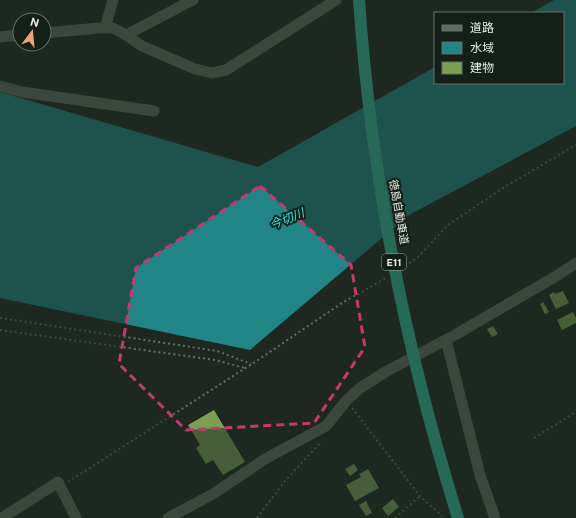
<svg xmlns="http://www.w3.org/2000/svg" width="576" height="518" viewBox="0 0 576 518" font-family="'Public Sans','Noto Sans JP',sans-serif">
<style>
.water{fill:#208584}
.building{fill:#7c9f54}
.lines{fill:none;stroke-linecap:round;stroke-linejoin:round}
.path{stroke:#656e67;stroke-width:2;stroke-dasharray:2 3;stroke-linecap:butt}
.minor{stroke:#5f6b61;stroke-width:11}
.tertiary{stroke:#5f6b61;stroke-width:11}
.motorway{stroke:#32b898;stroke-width:12}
.marked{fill:none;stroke:#c73870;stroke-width:3;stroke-dasharray:8 5;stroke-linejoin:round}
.labels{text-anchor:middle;stroke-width:4;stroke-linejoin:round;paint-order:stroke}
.shield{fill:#141f17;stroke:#a5ada6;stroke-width:1}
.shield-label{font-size:10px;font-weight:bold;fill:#e3eae4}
.street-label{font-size:11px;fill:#e3eae4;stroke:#141f17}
.water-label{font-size:12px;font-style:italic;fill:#2beae8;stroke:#141f17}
</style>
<rect width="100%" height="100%" fill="#1e2820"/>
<path class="water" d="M554,0H576V126L409,215L250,350L0,298V92L258,167L435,67V83H563V13H531Z"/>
<path class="building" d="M563,291L569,303L556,309L549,295L554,292L555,294Z
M543,302L549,312L545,314L540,304Z
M573,312L576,318V323L562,330L557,320Z
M493,326L498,334L492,337L487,329Z
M214,410L245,462L223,475L213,460L206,464L196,448L200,445L188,425Z
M354,464L358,470L350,476L345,469Z
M368,469L379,488L355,501L346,485L361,477L359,474Z
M393,499L399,507L388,516L382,508Z
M366,501L372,513L366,516L359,505Z"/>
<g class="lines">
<path class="path" d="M405,266L418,257L448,225L503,188L576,145
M0,318L217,351L251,364
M0,330L215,360L245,368
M352,408L420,496L442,516
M534,438L576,412
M68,482L258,360L342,303L386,278
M257,518L285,481L320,443L321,441
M395,518L420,496"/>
<path class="minor" d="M105,28L113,0
M126,35L193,0
M0,86L22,92L154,111
M2,518L58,482L76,518
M168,518L213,494L265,459L326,426L346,401L360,388L387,371L455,335L558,275L576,263"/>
<path class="tertiary" d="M44,33L100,28H113L126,35L142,46L195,69L212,73L226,70L336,0
M0,37L20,35
M446,340L480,475L495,518"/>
<path class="motorway" d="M359,0C371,174 406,351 458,518"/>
</g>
<path d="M0 0H576V518H0ZM260,186L351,265L365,347L314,423L186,430L119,364L136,268Z" fill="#1e2820" fill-opacity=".55" fill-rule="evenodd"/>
<path class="marked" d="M260,186L351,265L365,347L314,423L186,430L119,364L136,268Z"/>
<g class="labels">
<rect class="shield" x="382" y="254" width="24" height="16" rx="3"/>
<g class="shield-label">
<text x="394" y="266">E11</text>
</g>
<g class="street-label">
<text transform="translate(399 212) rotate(80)" y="4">徳島自動車道</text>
</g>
<g class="water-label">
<text transform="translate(287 219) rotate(-22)" y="4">今切川</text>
</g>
</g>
<rect x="434" y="12" width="130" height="72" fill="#141f17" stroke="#677069"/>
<rect x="442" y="25" width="20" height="6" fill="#5f6b61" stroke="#677069"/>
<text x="470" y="32" font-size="12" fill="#e3eae4">道路</text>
<rect x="442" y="42" width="20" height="12" fill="#208584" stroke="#677069"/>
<text x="470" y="52" font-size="12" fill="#e3eae4">水域</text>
<rect x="442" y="62" width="20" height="12" fill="#7c9f54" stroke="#677069"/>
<text x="470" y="72" font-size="12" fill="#e3eae4">建物</text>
<g transform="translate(32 32) rotate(16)"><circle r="19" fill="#141f17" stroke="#677069"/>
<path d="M0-3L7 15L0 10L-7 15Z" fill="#f2a17e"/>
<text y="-6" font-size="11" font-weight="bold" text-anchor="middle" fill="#e3eae4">N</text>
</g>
</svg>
